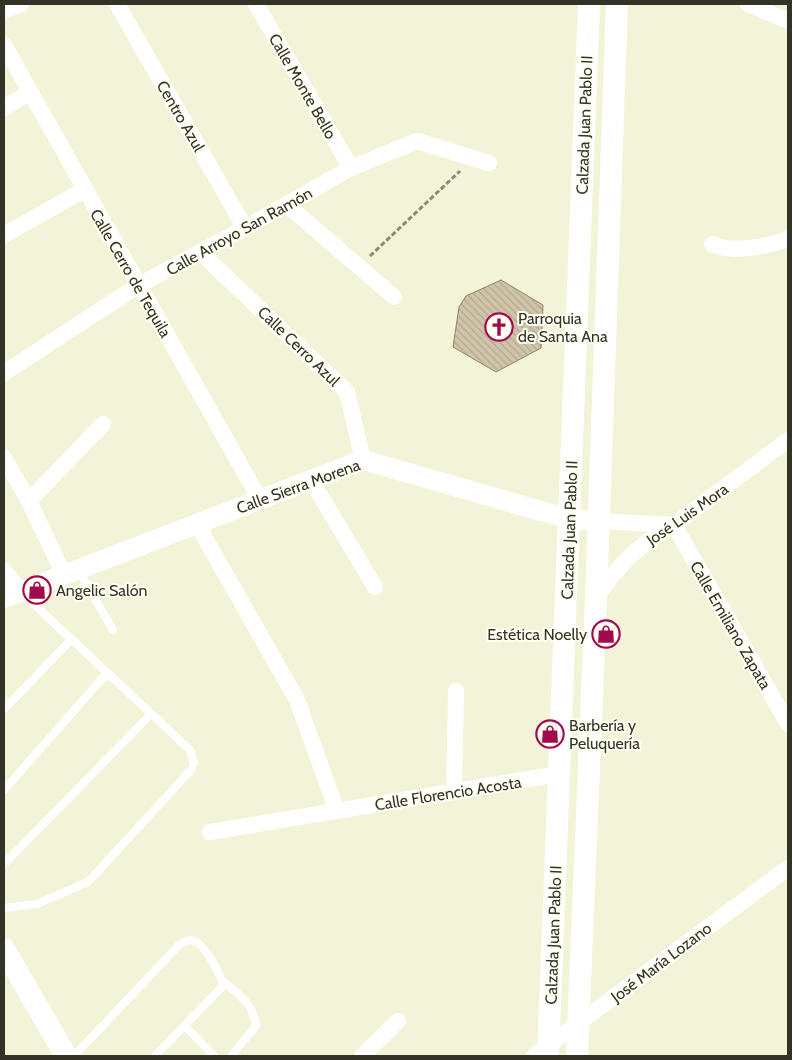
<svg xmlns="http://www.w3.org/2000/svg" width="792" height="1060" viewBox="0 0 792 1060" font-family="Cabin,sans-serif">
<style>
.building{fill:url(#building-back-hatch);stroke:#90846c}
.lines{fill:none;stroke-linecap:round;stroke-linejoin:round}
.path{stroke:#8a8a77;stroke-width:3;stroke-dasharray:5 2.5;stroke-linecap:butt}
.service{stroke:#fff;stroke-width:8}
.minor{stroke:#fff;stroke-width:16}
.tertiary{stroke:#fff;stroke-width:20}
.secondary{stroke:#fff;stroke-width:22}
.labels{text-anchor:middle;stroke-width:4;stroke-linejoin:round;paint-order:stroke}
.street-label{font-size:16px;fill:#333328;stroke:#fffff4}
.poi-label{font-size:16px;fill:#333328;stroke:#fffff4;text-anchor:start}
</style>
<defs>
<pattern id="building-back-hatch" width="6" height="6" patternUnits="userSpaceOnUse" patternTransform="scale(1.25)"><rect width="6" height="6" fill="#cfc3a9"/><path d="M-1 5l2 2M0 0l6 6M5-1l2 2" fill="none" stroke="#b2a891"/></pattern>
</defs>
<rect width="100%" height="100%" fill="#f3f3d7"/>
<path class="building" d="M501,280L543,305L541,348L496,372L453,347L459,307L466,296Z"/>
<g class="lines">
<path class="path" d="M370,256L460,171"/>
<path class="service" d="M79,571L113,630
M4,709L71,640
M4,790L107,673
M4,864L151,714
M4,908L37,904L88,882L191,770L194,763L190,750L22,593
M223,981C238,994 254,1004 256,1026L231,1056
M185,1026L214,1056
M74,1056L179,945C184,942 188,939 194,941C205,945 223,977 222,987L155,1056"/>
<path class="minor" d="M117,4L245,228
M256,4L351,168
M748,4L788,21
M4,11L21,4
M4,45L260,500
M4,108L29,93
M287,205L394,297
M4,235L84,190
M712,244C732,254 768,246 788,239
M200,252L347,392L363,460
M4,373L139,285L245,228L351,168L417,141L489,163
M4,458L29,501L64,575
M311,480L375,587
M29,501L103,424
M599,521L674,525
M197,524L297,700L337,811
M674,525L788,724
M4,571L21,591
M596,598L612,576L630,556L651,539L674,525L788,440
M454,792L456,691
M210,832L559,774
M362,1056L398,1021
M534,1056L788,868"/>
<path class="tertiary" d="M4,598L363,460L569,519L599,521"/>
<path class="secondary" d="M4,949L66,1056
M548,1056L589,4
M577,1056L596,598L617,4"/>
</g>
<defs>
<g id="church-ring" transform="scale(1.4375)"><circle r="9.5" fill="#fffff4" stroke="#a10b4d" stroke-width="1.5"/><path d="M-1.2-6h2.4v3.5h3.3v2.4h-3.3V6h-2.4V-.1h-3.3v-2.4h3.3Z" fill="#a10b4d"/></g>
<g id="shop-ring" transform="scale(1.4375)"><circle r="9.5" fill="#fffff4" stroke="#a10b4d" stroke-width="1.5"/><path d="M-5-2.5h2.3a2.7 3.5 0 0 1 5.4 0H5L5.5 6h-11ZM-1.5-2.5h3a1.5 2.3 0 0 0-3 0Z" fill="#a10b4d"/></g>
</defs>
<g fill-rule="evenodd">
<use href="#church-ring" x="499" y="327"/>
<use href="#shop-ring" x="37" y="590"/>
<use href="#shop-ring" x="606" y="634"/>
<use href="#shop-ring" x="550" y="734"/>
</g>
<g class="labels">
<g class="street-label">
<text transform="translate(303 86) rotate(60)" y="6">Calle Monte Bello</text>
<text transform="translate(181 116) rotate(60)" y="6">Centro Azul</text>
<text transform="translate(584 125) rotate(-88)" y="6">Calzada Juan Pablo II</text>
<text transform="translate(239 231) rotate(-29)" y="6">Calle Arroyo San Ramón</text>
<text transform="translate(131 273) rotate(60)" y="6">Calle Cerro de Tequila</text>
<text transform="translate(299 346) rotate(44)" y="6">Calle Cerro Azul</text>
<text transform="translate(298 486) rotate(-20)" y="6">Calle Sierra Morena</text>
<text transform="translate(687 514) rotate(-35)" y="6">José Luis Mora</text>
<text transform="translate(569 530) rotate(-88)" y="6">Calzada Juan Pablo II</text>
<text transform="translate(731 625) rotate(60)" y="6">Calle Emiliano Zapata</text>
<text transform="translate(448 793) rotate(-9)" y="6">Calle Florencio Acosta</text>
<text transform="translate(553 935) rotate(-88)" y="6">Calzada Juan Pablo II</text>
<text transform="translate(661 962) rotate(-37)" y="6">José María Lozano</text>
</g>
<g class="poi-label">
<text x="518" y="324">Parroquia<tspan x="518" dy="18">de Santa Ana</tspan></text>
<text x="56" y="596">Angelic Salón</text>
<text x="587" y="640" text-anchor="end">Estética Noelly</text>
<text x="569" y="731">Barbería y<tspan x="569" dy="18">Peluquería</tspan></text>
</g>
</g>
<rect width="792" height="1060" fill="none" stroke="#333328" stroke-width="10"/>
</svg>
